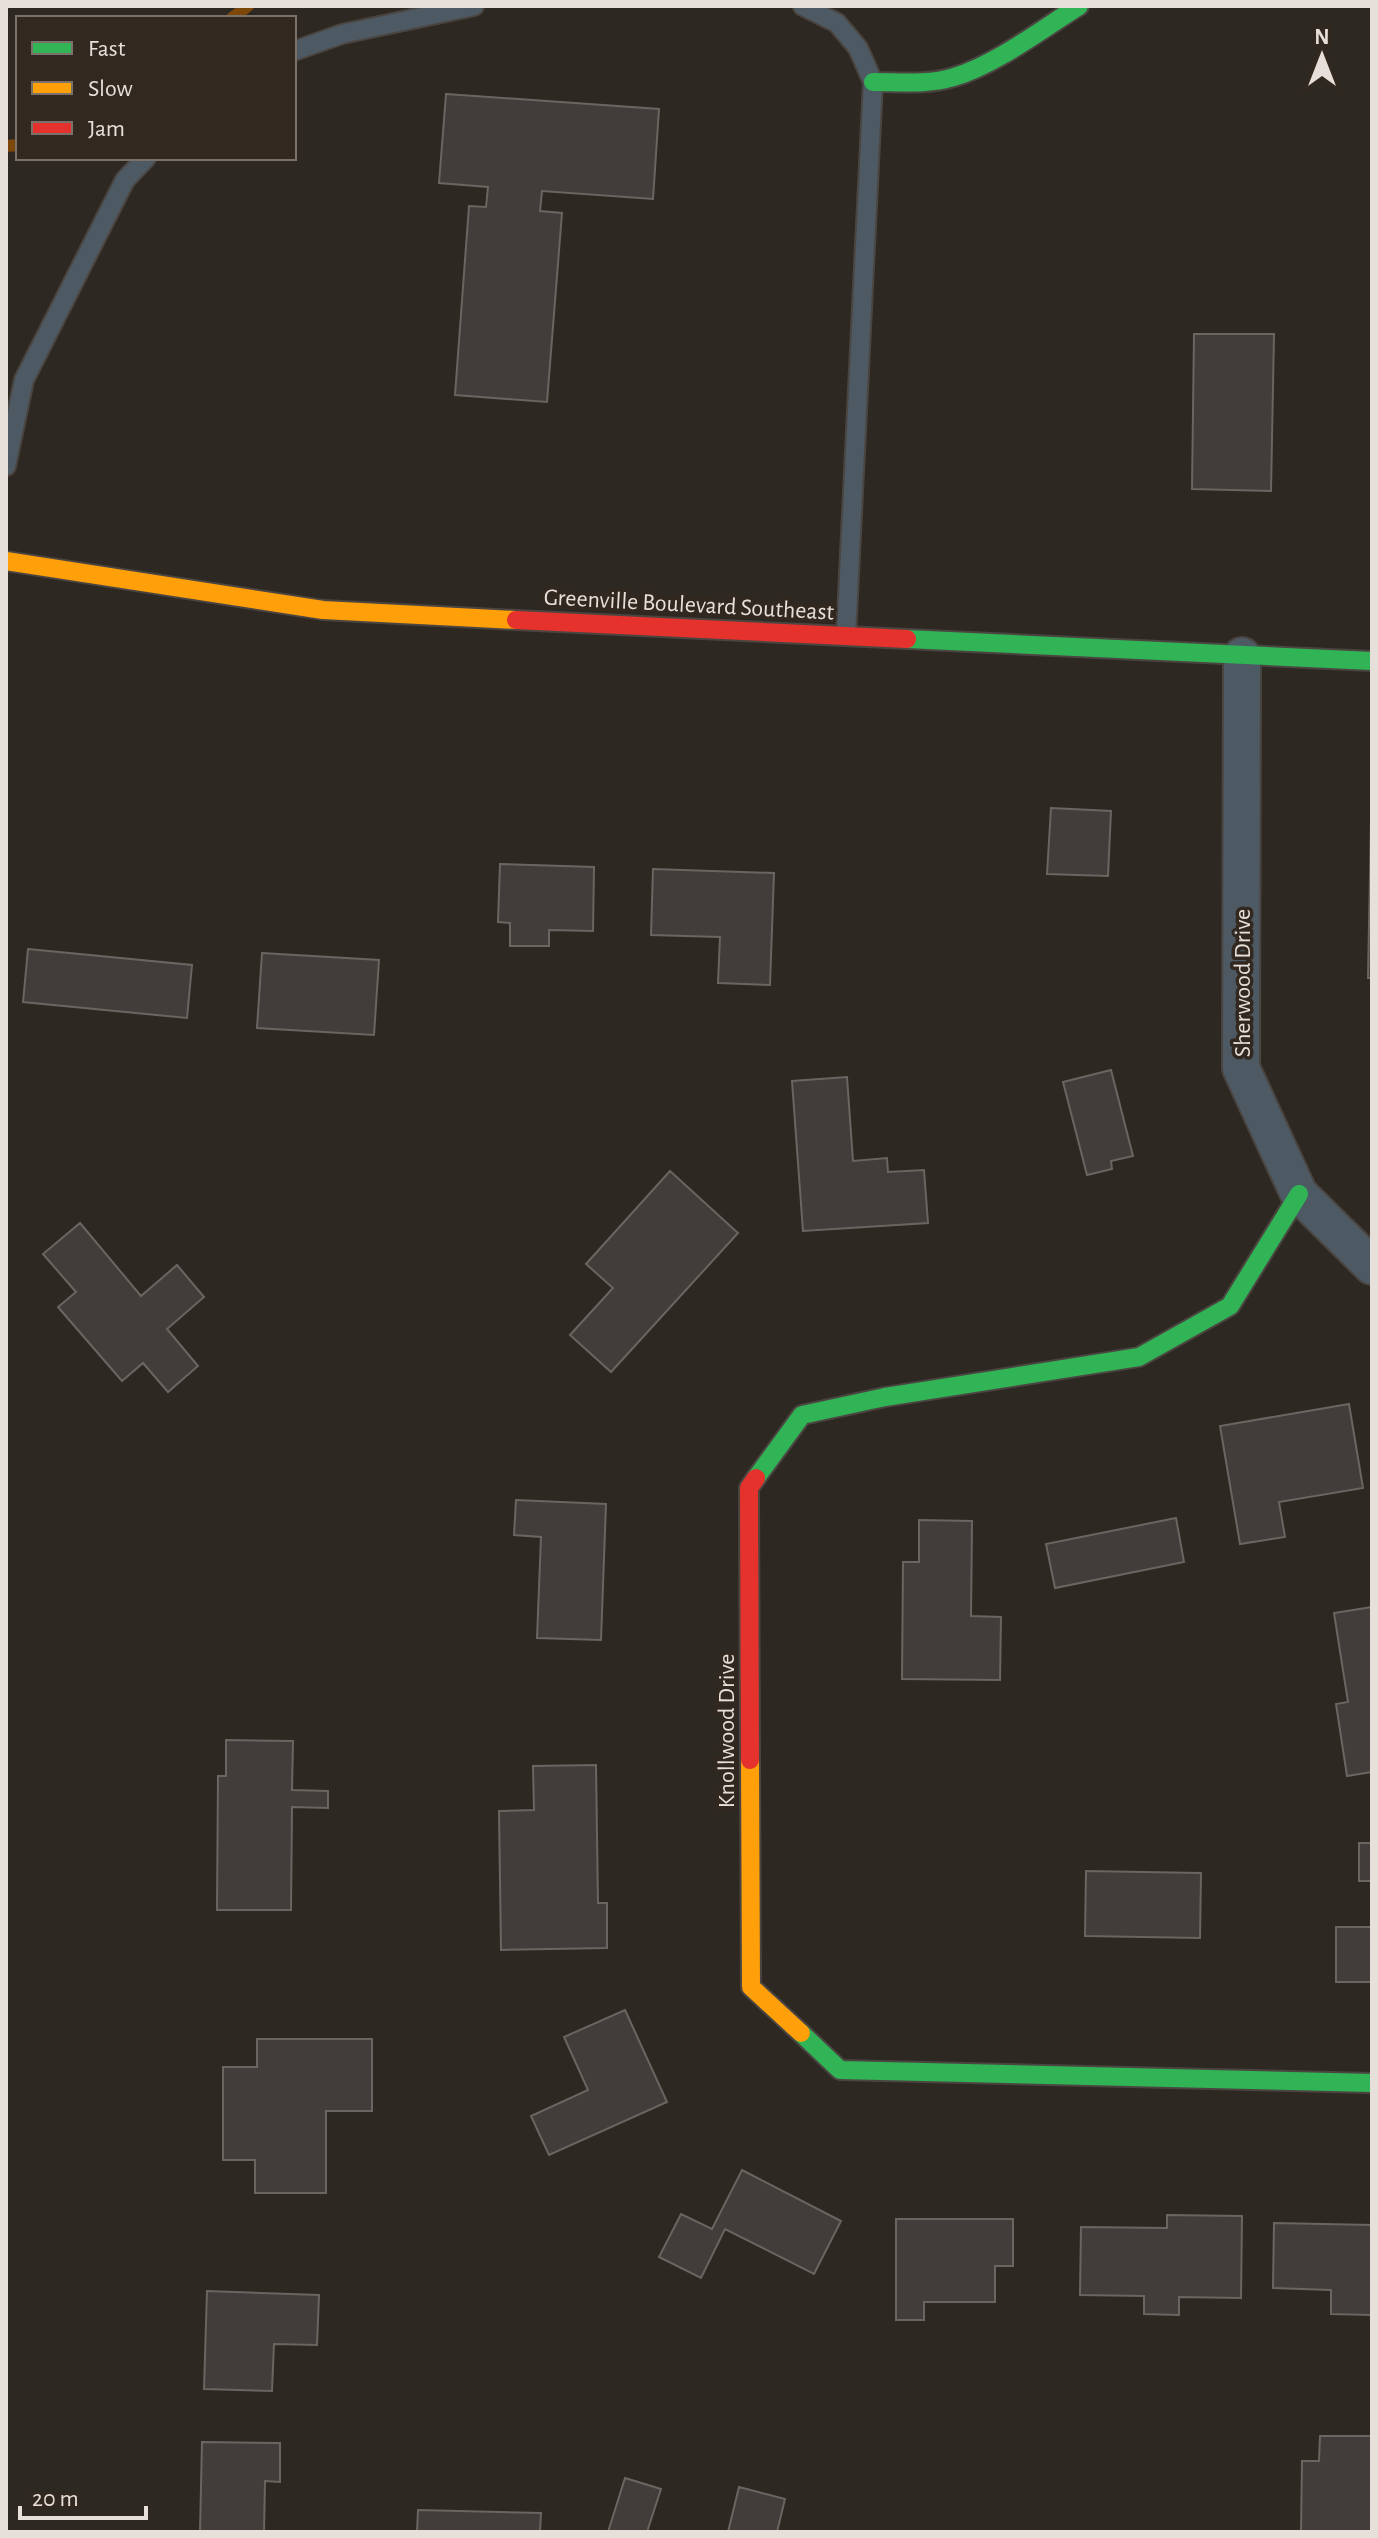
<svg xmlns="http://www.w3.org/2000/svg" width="1378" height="2538" viewBox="0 0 1378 2538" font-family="'Alegreya Sans',sans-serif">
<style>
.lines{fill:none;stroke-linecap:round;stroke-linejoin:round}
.stream{stroke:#7d470a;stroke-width:12}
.building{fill:#423d3a;stroke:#6a6561;stroke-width:2}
.lane-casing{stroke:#4b4541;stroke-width:22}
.street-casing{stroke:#4b4541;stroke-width:40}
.fast-casing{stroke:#4b4541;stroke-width:22}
.slow-casing{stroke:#4b4541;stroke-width:22}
.jam-casing{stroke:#4b4541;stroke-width:22}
.lane{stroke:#4d5a64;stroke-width:18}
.street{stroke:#4d5a64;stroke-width:36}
.fast{stroke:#30b455;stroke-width:18}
.slow{stroke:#ff9f0a;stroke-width:18}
.jam{stroke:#e5322d;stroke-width:18}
.labels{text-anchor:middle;stroke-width:7;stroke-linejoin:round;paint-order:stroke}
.street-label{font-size:24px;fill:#e7e0da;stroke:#32281f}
</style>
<rect width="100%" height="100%" fill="#2e2823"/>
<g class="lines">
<path class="stream" d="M232,18L248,6
M6,146L18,145"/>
</g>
<path class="building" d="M446,94L659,109L653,199L542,191L540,211L562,213L547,402L455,395L469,206L486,207L488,187L439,183Z
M1194,334H1274L1271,491L1192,489Z
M1051,808L1111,811L1108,876L1047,874Z
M1371,821H1372V978H1368Z
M500,864L594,867L593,931L549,930V946H510V923L498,922Z
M653,869L774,873L770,985L718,983L720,937L651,935Z
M28,949L192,965L187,1018L23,1002Z
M262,953L379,960L374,1035L257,1028Z
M1111,1070L1133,1156L1111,1161L1112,1169L1087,1175L1063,1082Z
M847,1077L853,1161L887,1158L888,1172L924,1170L928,1223L803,1231L792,1081Z
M670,1171L738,1233L611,1372L570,1335L613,1288L586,1264Z
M80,1223L141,1296L177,1265L204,1297L167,1329L198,1366L168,1392L143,1363L122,1381L58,1307L76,1292L43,1254Z
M1349,1404L1363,1488L1279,1502L1285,1537L1240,1544L1220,1426Z
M516,1500L606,1504L601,1640L537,1638L541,1537L514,1535Z
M1176,1518L1184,1562L1055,1588L1046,1544Z
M919,1520L972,1521L971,1616L1001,1617L1000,1680L902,1679L903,1562H919Z
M1372,1607V1772L1347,1776L1336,1704L1348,1702L1334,1613Z
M226,1740L293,1741L292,1790L328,1791V1808L292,1807L291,1910H217L218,1776H226Z
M596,1765L598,1903H607V1948L501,1950L499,1811L534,1810L533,1766Z
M1359,1843H1372V1982H1336V1927H1371V1881H1359Z
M1086,1871L1201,1873L1200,1938L1085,1936Z
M625,2010L667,2102L549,2155L531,2116L588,2090L564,2037Z
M257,2039H372V2111H326V2193H255V2160H223V2067H257Z
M742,2170L841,2221L814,2274L725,2229L701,2278L659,2257L681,2214L712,2229Z
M1167,2215L1242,2216L1241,2298L1179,2297V2315L1144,2314V2296L1080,2295L1081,2227L1167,2228Z
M896,2219H1013V2266H995V2302H924V2320H896Z
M1274,2223L1372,2225V2315L1331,2314V2290L1273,2288Z
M207,2291L319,2295L317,2345L274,2344L272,2391L204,2389Z
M1320,2436H1372V2532H1301L1302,2461H1319Z
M202,2442L280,2443V2482L265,2481L264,2532H200Z
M625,2478L661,2489L647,2532H608Z
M739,2487L785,2499L777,2532H728Z
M418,2510L541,2513L540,2532H417Z"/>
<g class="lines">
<g class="lane-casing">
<path id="lane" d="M803,6L837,23L858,48L873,82L846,636
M294,51L342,34L474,6
M6,466L24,380L125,180L146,158"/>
</g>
<g class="street-casing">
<path id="street" d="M1242,656L1241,1068L1299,1194L1372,1266"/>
</g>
<g class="fast-casing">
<path id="fast" d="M873,82C900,82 928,85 954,77C995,65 1042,29 1079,6
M907,639L1372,661
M756,1478L802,1415L885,1397L1139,1357L1230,1306L1299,1194
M801,2033L840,2070L1372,2083"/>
</g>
<g class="slow-casing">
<path id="slow" d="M6,561L323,610L516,620
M750,1760L751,1987L801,2033"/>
</g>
<g class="jam-casing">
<path id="jam" d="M516,620L907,639
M750,1760L749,1488L756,1478"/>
</g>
<use href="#lane" class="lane"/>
<use href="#street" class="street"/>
<use href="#fast" class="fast"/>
<use href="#slow" class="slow"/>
<use href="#jam" class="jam"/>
</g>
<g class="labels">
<g class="street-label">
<text transform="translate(689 604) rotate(3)" y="8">Greenville Boulevard Southeast</text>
<text transform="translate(1242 983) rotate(-90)" y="8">Sherwood Drive</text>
<text transform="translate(726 1731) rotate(-90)" y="8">Knollwood Drive</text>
</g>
</g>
<rect width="1378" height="2538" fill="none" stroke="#e7e0da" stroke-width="16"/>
<rect x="16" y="16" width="280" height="144" fill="#32281f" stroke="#7a726a" stroke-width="2"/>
<rect x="32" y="42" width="40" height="12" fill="#30b455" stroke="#7a726a" stroke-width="2"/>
<text x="88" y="56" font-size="24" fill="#e7e0da">Fast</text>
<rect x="32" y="82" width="40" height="12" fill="#ff9f0a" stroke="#7a726a" stroke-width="2"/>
<text x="88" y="96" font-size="24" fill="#e7e0da">Slow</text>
<rect x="32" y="122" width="40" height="12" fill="#e5322d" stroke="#7a726a" stroke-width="2"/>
<text x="88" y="136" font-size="24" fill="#e7e0da">Jam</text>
<g transform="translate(1322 56)" stroke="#32281f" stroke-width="6" paint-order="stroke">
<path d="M0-6L14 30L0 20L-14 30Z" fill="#e7e0da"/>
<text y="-12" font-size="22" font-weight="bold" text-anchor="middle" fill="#e7e0da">N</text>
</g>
<path d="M20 2506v12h126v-12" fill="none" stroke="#e7e0da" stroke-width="4"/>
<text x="32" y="2506" font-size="24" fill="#e7e0da" stroke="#32281f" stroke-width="6" paint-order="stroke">20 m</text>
</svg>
